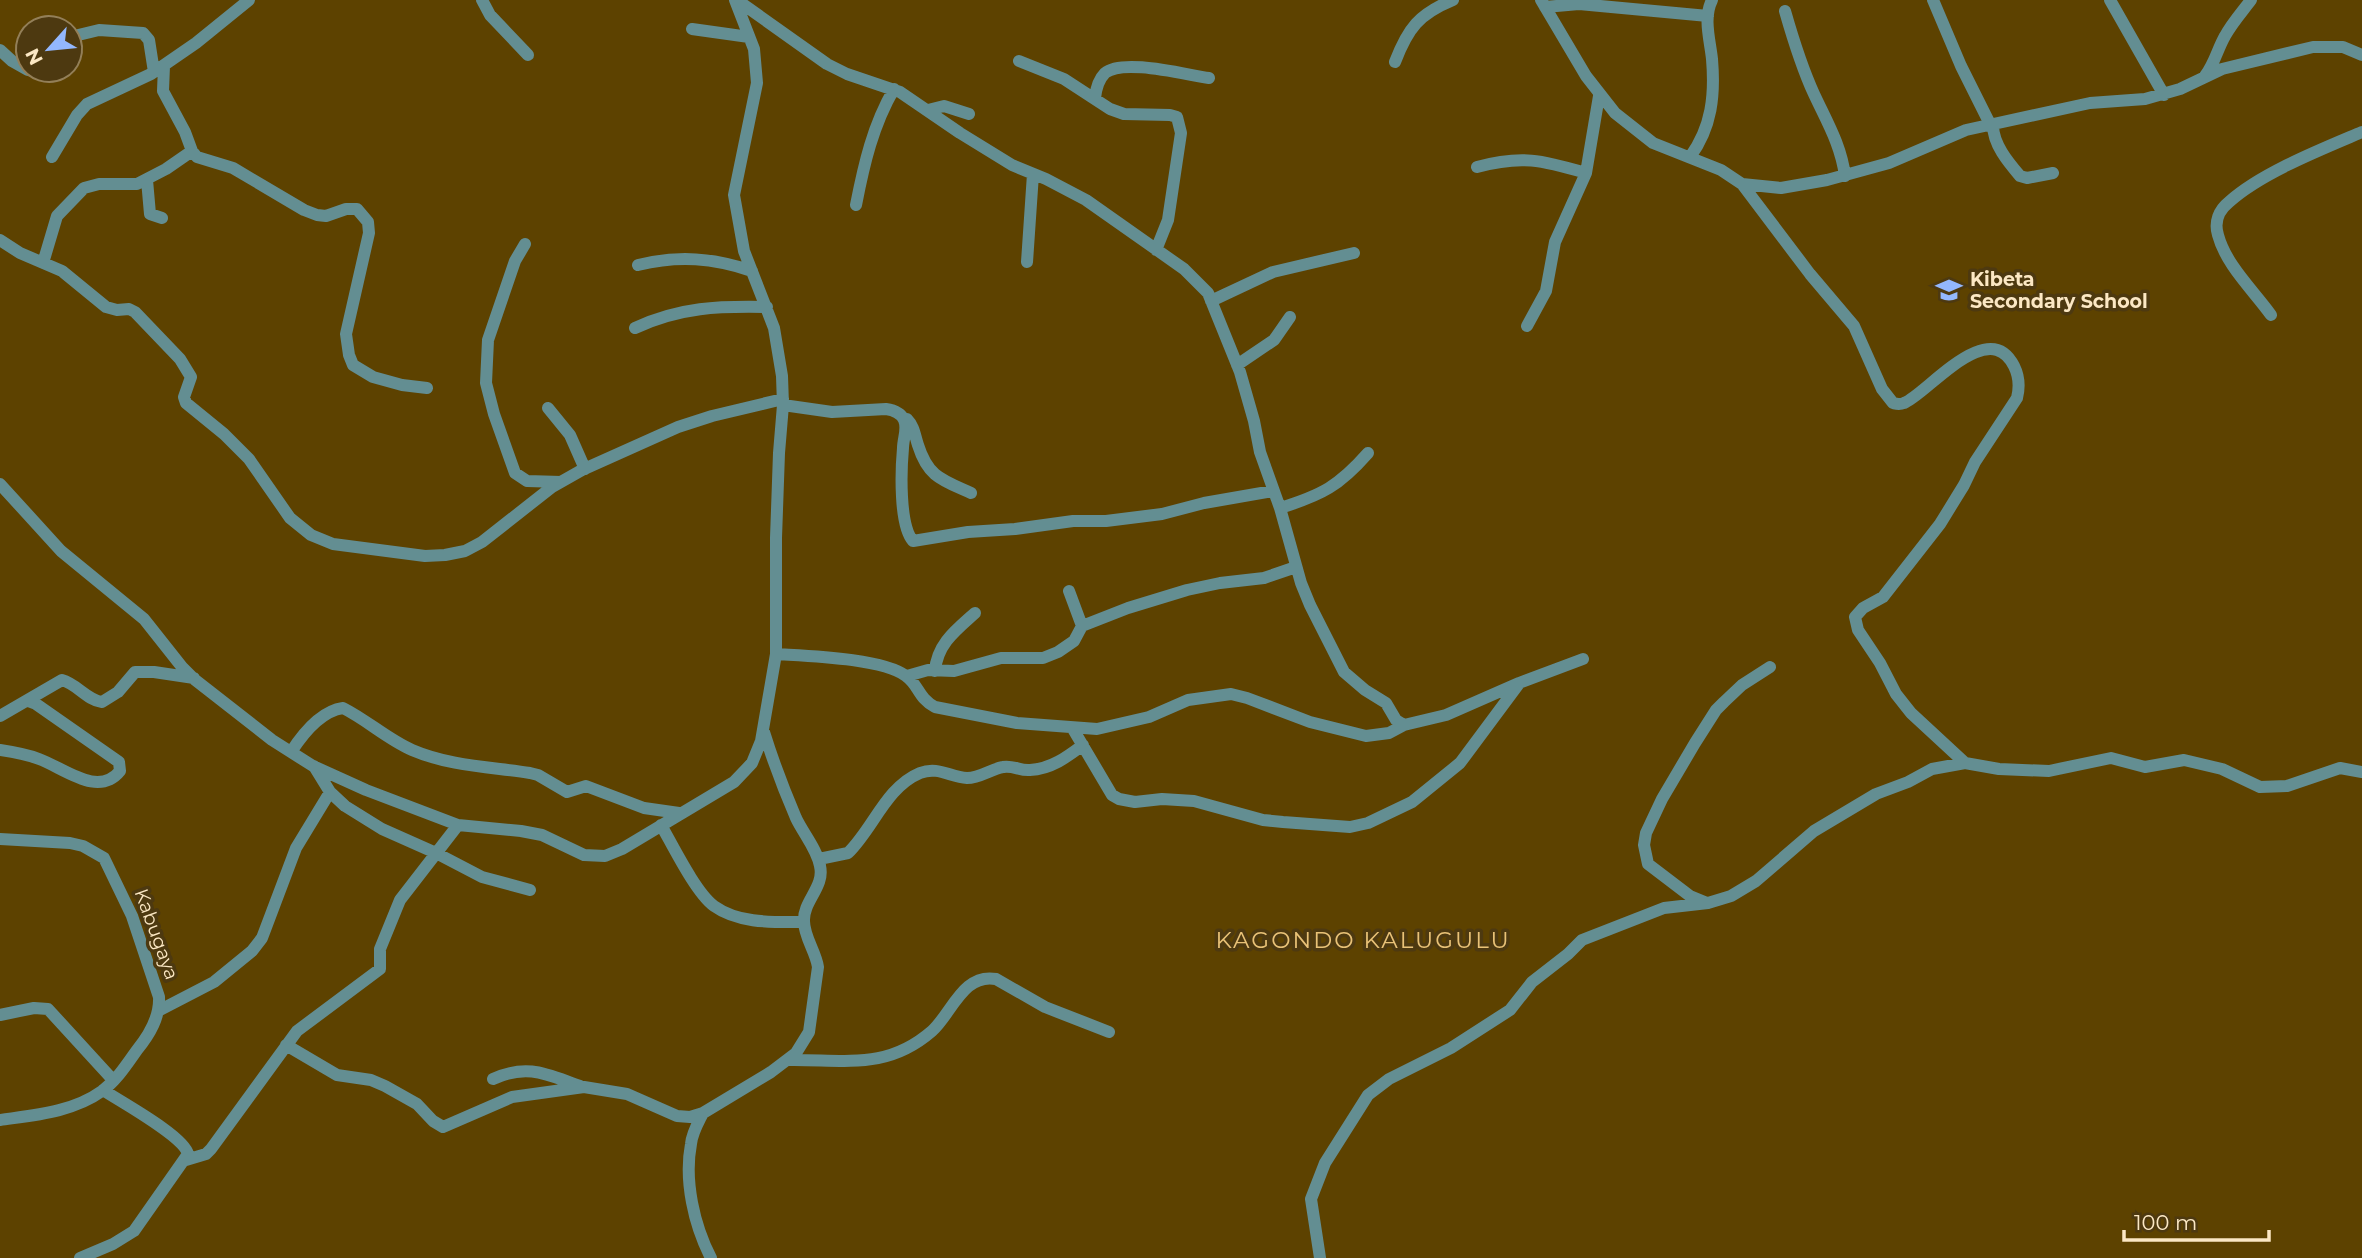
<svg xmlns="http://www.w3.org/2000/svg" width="2362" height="1258" viewBox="0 0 2362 1258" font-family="Montserrat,sans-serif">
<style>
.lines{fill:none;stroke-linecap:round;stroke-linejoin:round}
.minor{stroke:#638e92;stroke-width:12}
.labels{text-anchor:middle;stroke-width:7;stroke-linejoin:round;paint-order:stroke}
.poi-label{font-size:19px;font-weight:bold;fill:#fce8c4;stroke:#4d3910;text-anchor:start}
.street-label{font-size:19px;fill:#fce8c4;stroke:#4d3910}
.quarter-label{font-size:23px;letter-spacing:2px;fill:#e9c277;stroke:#4d3910}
</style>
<rect width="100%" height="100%" fill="#5d4200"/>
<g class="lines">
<path class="minor" d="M482,0L490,15L528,55
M737,0L827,64L847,74L900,92L960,133L1012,165L1046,179L1086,200L1184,269L1208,293L1240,372L1254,421L1260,452L1280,508L1301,583L1310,605L1344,672L1365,690L1386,703L1396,720L1404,725L1446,715L1519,683L1583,659
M1541,0L1586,76L1615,113L1653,143L1721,170L1742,184L1810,274L1854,326L1882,389L1893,403C1897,404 1899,405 1904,403C1926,395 1988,315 2014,366C2019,376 2020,386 2017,398L1975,462L1964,485L1940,524L1883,597L1863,608L1855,617L1858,630L1880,663L1896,694L1911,713L1965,763
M1933,0L1961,66L1991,126
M2110,0L2164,95
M1545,7L1579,4L1708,16
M1785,11C1793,39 1802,68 1814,94C1827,122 1841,145 1845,176
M692,29L749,37
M70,37L99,30L143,33L149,40L154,72
M0,50L12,61L28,70
M1019,61L1064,79L1110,109L1124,114L1170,115L1177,117L1181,133L1168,220L1156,250
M1395,62C1408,28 1419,14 1453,0
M164,66L163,91L185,132L192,151L197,157L233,168L304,210L317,215L326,216L346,209H357L368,222L369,233L346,334L349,355L353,365L373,377L402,385L427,388
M29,70L35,72L45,70
M2205,76C2215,63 2217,50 2225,36C2232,23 2242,12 2251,0
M1095,98C1096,89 1098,80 1105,73C1123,58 1186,75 1209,78
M928,110L944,106L969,114
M1993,125C1993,144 2008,162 2020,176L2027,178L2053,173
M52,157L77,115L87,104L151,74L196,43L249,0
M1690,157C1712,127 1715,95 1712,59C1710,40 1703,18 1712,0
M1477,167C1521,155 1542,160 1586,173
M147,180L150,214L162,218
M1742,184L1781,188L1827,180L1889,163L1966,130L2090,103L2145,99L2180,89L2222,69L2313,47H2343L2362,55
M856,205C864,164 873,125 894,89
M0,240L20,253L62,271L106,307L117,310L129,309L135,312L180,359L191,377L184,397L186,403L224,434L249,459L290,518L311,535L333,544L425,556L445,555L465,551L482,542L552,487L582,470L678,427L712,416L783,399
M525,244L515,261L488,340L486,383L494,414L515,473L527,481L561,482
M1027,262L1033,174
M43,263L57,216L84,188L99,184H137L166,169L192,151
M638,265C679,255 713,258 752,271
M1211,301L1273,272L1354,253
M2271,315C2253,290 2226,265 2218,235C2214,222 2219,210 2229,202C2261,173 2322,149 2362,132
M1527,326L1546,291L1555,242L1586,173L1599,96
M635,328C680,307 719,306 767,307
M1237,365L1274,340L1290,317
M783,405L832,412L886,409C893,410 901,413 904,420C908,428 903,439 903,448C901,470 899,525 913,541L968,532L1015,529L1073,521H1106L1162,514L1204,503L1273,491
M548,408L570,435L585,469
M907,419C914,426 915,436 918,445C928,477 942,480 971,493
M0,484L61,551L144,619L182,667L194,679L272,740L313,766L366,790L458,825L521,831L542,835L584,855L605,856L622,849L734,782L752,763L761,741L776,654V538L779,453L783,405L782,376L774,328L744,251L734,195L757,83L754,49L735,0
M1280,508C1322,495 1339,486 1368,453
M1082,626L1128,608L1187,590L1220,583L1264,578L1296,567
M776,654C806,656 882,658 906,676C919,685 918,698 935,707L1017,723L1097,729L1149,717L1188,700L1231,694L1247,698L1310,722L1366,736L1389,733L1404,725
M935,671C937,644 956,630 975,613
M907,676L928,670L954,671L1001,658H1043L1058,652L1074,641L1082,626L1069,591
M0,716L62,680C77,684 87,700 102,702L118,692L135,672H154L194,678
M1073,729L1112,795L1119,799L1135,802L1162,799L1194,801L1263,820L1283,822L1350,827L1368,823L1412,802L1460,763L1518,685
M0,750C13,752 26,754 39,759C64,768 98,798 120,771L119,762L36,704L28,701
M291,752C302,735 321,711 343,708C367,720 387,739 412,750C449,766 491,767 530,773L538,775L567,792L586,786L644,808L679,813
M314,766L330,792L345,806L382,829L436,853L482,877L530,890
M661,825C673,846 696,893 714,906C739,924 774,922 804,922
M0,839L70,843L83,846L104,858L132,916L159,997C160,1017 150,1034 137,1050C127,1064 117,1080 102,1091C73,1112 35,1115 0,1120
M819,859L848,853C873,829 886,787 920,773C938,766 950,777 967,778C980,778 991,769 1003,767C1013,765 1020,771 1030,770C1051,769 1067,757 1083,745
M1707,903L1690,896L1648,864L1644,845L1646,833L1662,799L1695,743L1716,710L1724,702L1742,685L1770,667
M160,1010L214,982L252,951L262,938L296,848L330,792
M0,1015L34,1008L48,1009L113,1080
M286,1045L337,1075L371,1080L385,1086L417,1104L433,1121L443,1127L512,1097L584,1087L627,1094L677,1116L690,1117L703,1113L771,1072L796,1053L809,1032L818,967C816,952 804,937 804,921C803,901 825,887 820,866C817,849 803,833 796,818C784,790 773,761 764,732
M788,1060C844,1059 886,1071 932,1031C952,1013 963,973 996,979L1045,1007L1109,1032
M493,1079C528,1063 548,1075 580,1086
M703,1113C698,1123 692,1133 691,1144C684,1181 694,1225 711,1258
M186,1160L206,1154L211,1149L297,1031L380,969V949L400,900L458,825
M80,1258L113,1244L134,1231L188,1154C184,1136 121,1102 103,1090
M1320,1258L1311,1199L1325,1163L1368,1095L1389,1079L1451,1048L1510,1010L1532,982L1568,954L1582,940L1664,908L1708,903L1731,896L1756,881L1814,831L1876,794L1908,782L1932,769L1965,763L1999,769L2049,771L2111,758L2145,767L2184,760L2222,769L2260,787L2287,786L2340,768L2362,772"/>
</g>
<defs>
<g id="school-bare" transform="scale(2.1)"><path d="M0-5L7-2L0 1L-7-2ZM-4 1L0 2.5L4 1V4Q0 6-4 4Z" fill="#93b7fd" stroke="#4d3910" stroke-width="2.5" paint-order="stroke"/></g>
</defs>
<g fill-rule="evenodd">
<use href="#school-bare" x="1949" y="290"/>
</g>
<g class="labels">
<g class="poi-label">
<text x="1970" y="286">Kibeta<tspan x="1970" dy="22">Secondary School</tspan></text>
</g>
<g class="street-label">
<text transform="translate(157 934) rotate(70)" y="7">Kabugaya</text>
</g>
<g class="quarter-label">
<text x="1363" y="948">KAGONDO KALUGULU</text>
</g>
</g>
<g transform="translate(49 49) rotate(243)"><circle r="33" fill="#4d3910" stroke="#937f58" stroke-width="2"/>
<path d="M0-5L12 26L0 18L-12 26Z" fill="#93b7fd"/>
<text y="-10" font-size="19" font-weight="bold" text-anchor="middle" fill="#fce8c4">N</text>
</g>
<path d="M2124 1230v10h145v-10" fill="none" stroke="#fce8c4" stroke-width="3.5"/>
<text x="2134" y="1230" font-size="21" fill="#fce8c4" stroke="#4d3910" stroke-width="5" paint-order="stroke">100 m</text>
</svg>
